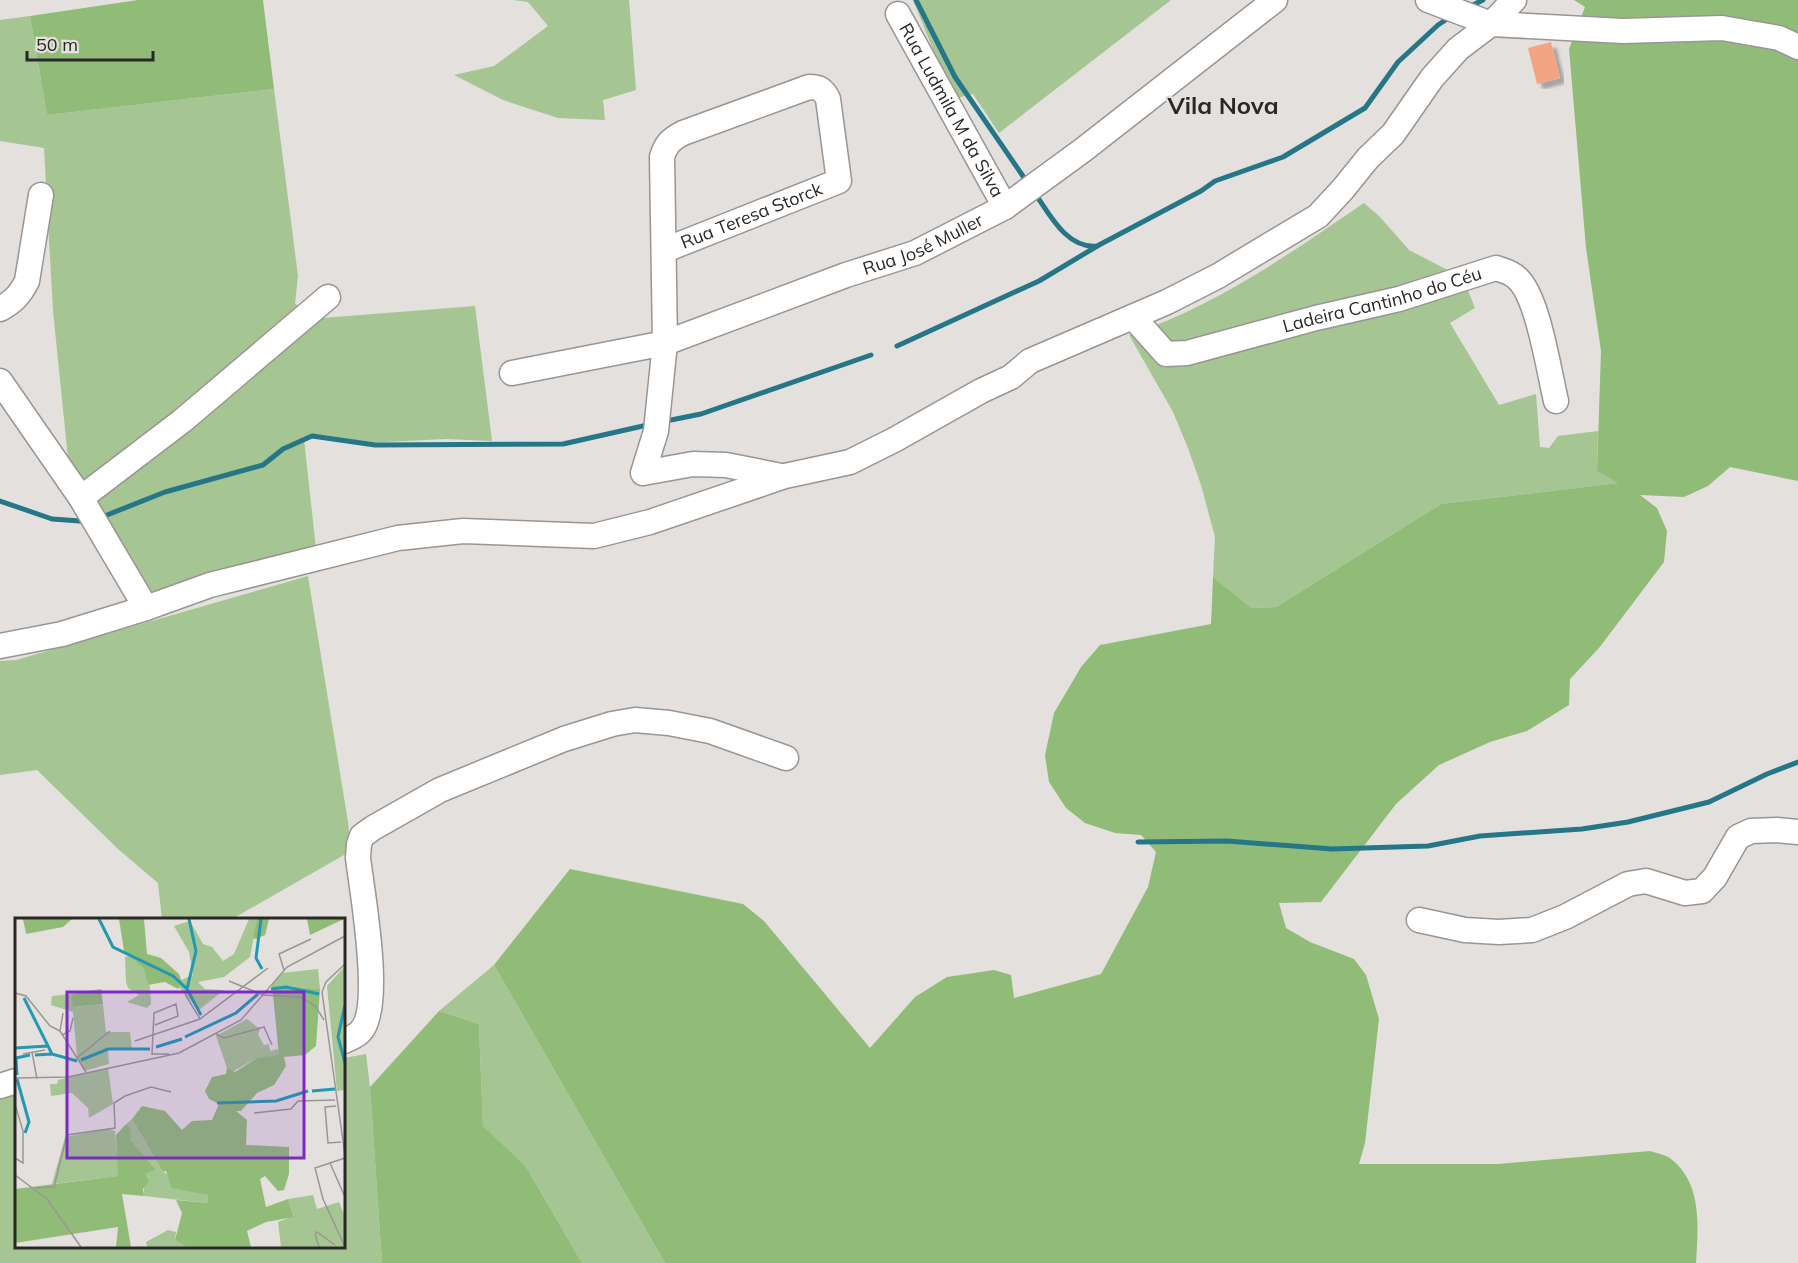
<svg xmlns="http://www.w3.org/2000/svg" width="1798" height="1263" viewBox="0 0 1798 1263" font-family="Mulish,sans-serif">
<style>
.green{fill:#a5c593}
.forest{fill:#91bc78}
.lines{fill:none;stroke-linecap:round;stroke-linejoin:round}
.stream{stroke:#257788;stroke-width:5}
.building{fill:#f3a485;filter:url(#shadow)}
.minor-casing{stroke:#999593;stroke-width:27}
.minor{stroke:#fff;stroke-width:24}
.labels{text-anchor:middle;stroke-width:4.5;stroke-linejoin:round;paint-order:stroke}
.street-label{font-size:18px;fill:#2a2827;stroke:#e4e0dd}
.district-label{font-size:24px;font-weight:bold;fill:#2a2827;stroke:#e4e0dd}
.inset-river{fill:none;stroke:#2399b1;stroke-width:3}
.inset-road{fill:none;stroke:#9a9694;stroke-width:1.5}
.view{fill:#7b2cbf;fill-opacity:0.15;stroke:#7b2cbf;stroke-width:3}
.inset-edge{fill:none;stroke:#2a2827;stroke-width:3}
</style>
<defs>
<filter id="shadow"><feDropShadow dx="5.5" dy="5.5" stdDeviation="1.5" flood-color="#0004"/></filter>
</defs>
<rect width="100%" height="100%" fill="#e4e0dd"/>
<path class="green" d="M513,0H629L636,90L603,100L605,120L558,118L503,100L454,75L494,66L548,26L528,2Z
M913,0H1171L999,133L973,94L953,99Z
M30,16L47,115L274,89L298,276L295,304L323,318L475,306L492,441L446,439L365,443L323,435L304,439L316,549L130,603L68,458L53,311L44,148L0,141V20Z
M1364,203L1380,217L1409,250L1463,278L1475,308L1450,323L1499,405L1536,394L1540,447L1549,448L1558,436L1598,431L1597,471L1619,483L1441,504L1276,607L1252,608L1213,577L1215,537L1201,485L1188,448L1173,412L1129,335C1214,307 1291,253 1364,203Z
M308,576L348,822L351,851L232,919H162L158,883L118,849L37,770L0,775V661L16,660Z
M494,965L665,1263H582L525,1165L483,1126L479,1024L439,1011Z
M366,1054L370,1087L382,1263H0V1080L16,1078V1246H344V1058Z"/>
<path class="forest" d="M138,0H263L274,89L47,115L30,16Z
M1574,0H1798V481L1730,467L1708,486L1684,497L1640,495L1657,508L1667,531L1664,562L1599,648L1570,679L1569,705L1527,731L1490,742L1439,765L1396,804L1321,902L1279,903L1286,928L1310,942L1354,959L1366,975L1379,1019L1365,1143L1359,1164H1498L1650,1151C1656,1153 1666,1155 1671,1159C1703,1184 1698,1227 1696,1263H665L494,965L570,869L743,904L764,921L870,1048L915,997L947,977L994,970L1011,975L1014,998L1101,974L1148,887L1156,852L1141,835L1115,833L1085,823L1066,808L1049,782L1045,755L1054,713L1081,667L1100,645L1211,624L1213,577L1252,608L1276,607L1441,504L1618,483L1597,471L1601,351L1586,248L1569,49L1585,7Z
M439,1011L479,1024L483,1126L525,1165L582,1263H382L370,1087Z"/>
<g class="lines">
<path class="stream" d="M916,0L955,77L1027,182
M1469,7L1483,0
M1034,192C1049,213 1066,249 1097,246
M897,346L1039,281L1099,245L1201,191L1215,181L1283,157L1365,108L1398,62L1438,25L1450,17
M671,420L701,414L871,355
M0,501L52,519L80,521
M107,515L165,492L263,465L283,449L312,436L375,445L563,444L643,426
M1138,842L1227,841L1332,849L1428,846L1480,836L1582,829L1628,822L1709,802L1767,774L1798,762"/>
</g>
<path class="building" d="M1551,42L1560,78L1537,84L1528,48Z"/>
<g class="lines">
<g class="minor-casing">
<g id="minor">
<path d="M1428,0L1491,24L1623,31L1722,28L1779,38L1798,47"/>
<path id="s1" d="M898,14L1005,207"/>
<path id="s2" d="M665,250L839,181L828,99C823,89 819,87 809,87L683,133C670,140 666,144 662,157L665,343L656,431L643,473L693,464L726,465L781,476"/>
<path d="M0,309C13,302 20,295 27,281L41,195"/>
<path id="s3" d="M1133,317L1166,354L1187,353L1316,318L1399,299L1496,268C1504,271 1511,272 1517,278C1538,296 1549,372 1556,401"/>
<path id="s4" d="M512,373L665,343L846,275L915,253L1005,207L1083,150L1275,0"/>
<path d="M0,381L81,498L146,608"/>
<path d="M81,498L182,421L328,297"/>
<path d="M0,646L62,634L146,608L210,585L398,538L463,531L594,536L650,522L785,476L850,462L894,440L981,391L1011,377L1030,361L1167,302L1218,276L1318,216L1343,189L1368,158L1393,134L1432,78L1458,49L1491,24L1514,0"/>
<path d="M1419,920L1465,930L1499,932L1532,930L1565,917L1628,884L1646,881L1685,893L1702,891L1715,877L1738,837L1751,831L1777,830L1798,832"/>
<path d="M344,1041C349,1039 356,1036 360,1032C384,1009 362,892 358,858L359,844L362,836L373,828L440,790L564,739L612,724L635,720L669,723L710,731L786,758"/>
<path d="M0,1086L16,1081"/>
</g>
</g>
<use href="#minor" class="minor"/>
</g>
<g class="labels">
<g class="street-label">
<text dy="6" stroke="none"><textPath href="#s1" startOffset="110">Rua Ludmila M da Silva</textPath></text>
<text dy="6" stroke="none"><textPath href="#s2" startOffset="93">Rua Teresa Storck</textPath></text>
<text dy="6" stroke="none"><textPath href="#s4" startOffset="432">Rua José Muller</textPath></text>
<text dy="6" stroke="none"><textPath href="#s3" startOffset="273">Ladeira Cantinho do Céu</textPath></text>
</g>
<g class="district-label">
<text x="1223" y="114">Vila Nova</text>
</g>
</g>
<g transform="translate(15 918)">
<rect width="330" height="330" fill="#e4e0dd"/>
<path d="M234,1H242L235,39L209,59L183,64L190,71L209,72L184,92L164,69L166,62L178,57L174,34L159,8L175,3L188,26L197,29L208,43L219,36ZM115,38L129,51L135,69L136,86L132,90L112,84L124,77L113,70L111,64L110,39ZM330,48V172L322,173L312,68ZM303,51L305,71L257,67L267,55ZM56,76L59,89L88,86L91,114H115L117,132H93L94,146L69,153L62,139L58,94L36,87L37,78ZM232,101L245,111L243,117L249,127L254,126L255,133L263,131L265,138L242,140L217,154L212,150L201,118ZM93,150L98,186L74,200L73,190L57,175L36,178L35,166H42L43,162ZM117,201L148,254L193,277L192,285L129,278V256L141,252L116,222L110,207ZM93,211L100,213L104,258L37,266L50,219ZM298,277L302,291L324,284L330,299V329H266L263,304L279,298L273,281ZM153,312L161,314L160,322L171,329H132L131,324Z" fill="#a5c593"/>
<path d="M8,1H57L48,9L11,16ZM104,1H129L132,36L146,40L164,56L167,64L163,71L150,64L133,67L129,51L109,33ZM242,1H254L250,17L241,21L238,20ZM292,1H329L295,17ZM257,67L305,71L301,128L290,137L269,139L271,148L259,167L242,175L226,193H221L232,202L231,227L274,229V256L269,272L263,273L250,258L245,261L251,289L273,281L279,299L251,304L232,313L236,329H171L160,322L167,295L161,282L192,285L193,277L157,270L151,253L148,254L117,201L127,188L150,193L167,212L177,203L197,202L204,186L194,181L190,173L197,159L211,156L212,150L220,154L242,140L264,137ZM86,71L88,86L58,89L56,76ZM110,207L115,209L116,222L141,252L130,256L134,263L128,271L129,278L107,276L116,329H101L103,309L0,325V271L103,258L101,217Z" fill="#91bc78"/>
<path class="inset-river" d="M84,1L98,29L158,58L172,71L186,97M246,1L241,40L247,51M172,71L181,33L174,1M256,71L271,69L304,76M9,80L37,136M330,87L323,119L330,145M170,119L221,95L243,76M141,129L167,121M0,130L33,128M20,137L37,136L62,143M66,142L93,131H135M2,157L1,140L15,137M2,161L14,204L10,215M297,173L320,171M202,185L261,183L293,173"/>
<path class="inset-road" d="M330,46L311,64L307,74L330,237M269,52L264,36L296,21M214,63L248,77L286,79L301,89L309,102M0,75L11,78L35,108L45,113M170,76L185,101M140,107L163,98L161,86L139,95L137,136H154M45,113L71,154M45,113L48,95M201,116L209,120L249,109L257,127M47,117L55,113L58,100M120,123L185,101L253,50M17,134L22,161M8,136L30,132M63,139L95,113M0,160L53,159L164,135L226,102L272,49L330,18M0,186L8,213V245L0,240M321,188L310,189L313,225L326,224M239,195L276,191L283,183L320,182M315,245L330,279M0,257L32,281L66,329M20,270L39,269L52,217L100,210L99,185L110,178L136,169L156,174M304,329L300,316L302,314L320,327M330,329L308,281L300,250L330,240"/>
<path class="view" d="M52,74H289V240H52Z"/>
<rect width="330" height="330" class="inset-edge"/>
</g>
<path d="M27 51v9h126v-9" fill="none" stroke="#2a2827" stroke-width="3"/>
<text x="36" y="51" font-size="18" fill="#2a2827" stroke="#e4e0dd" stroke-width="4.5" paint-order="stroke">50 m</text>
</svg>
